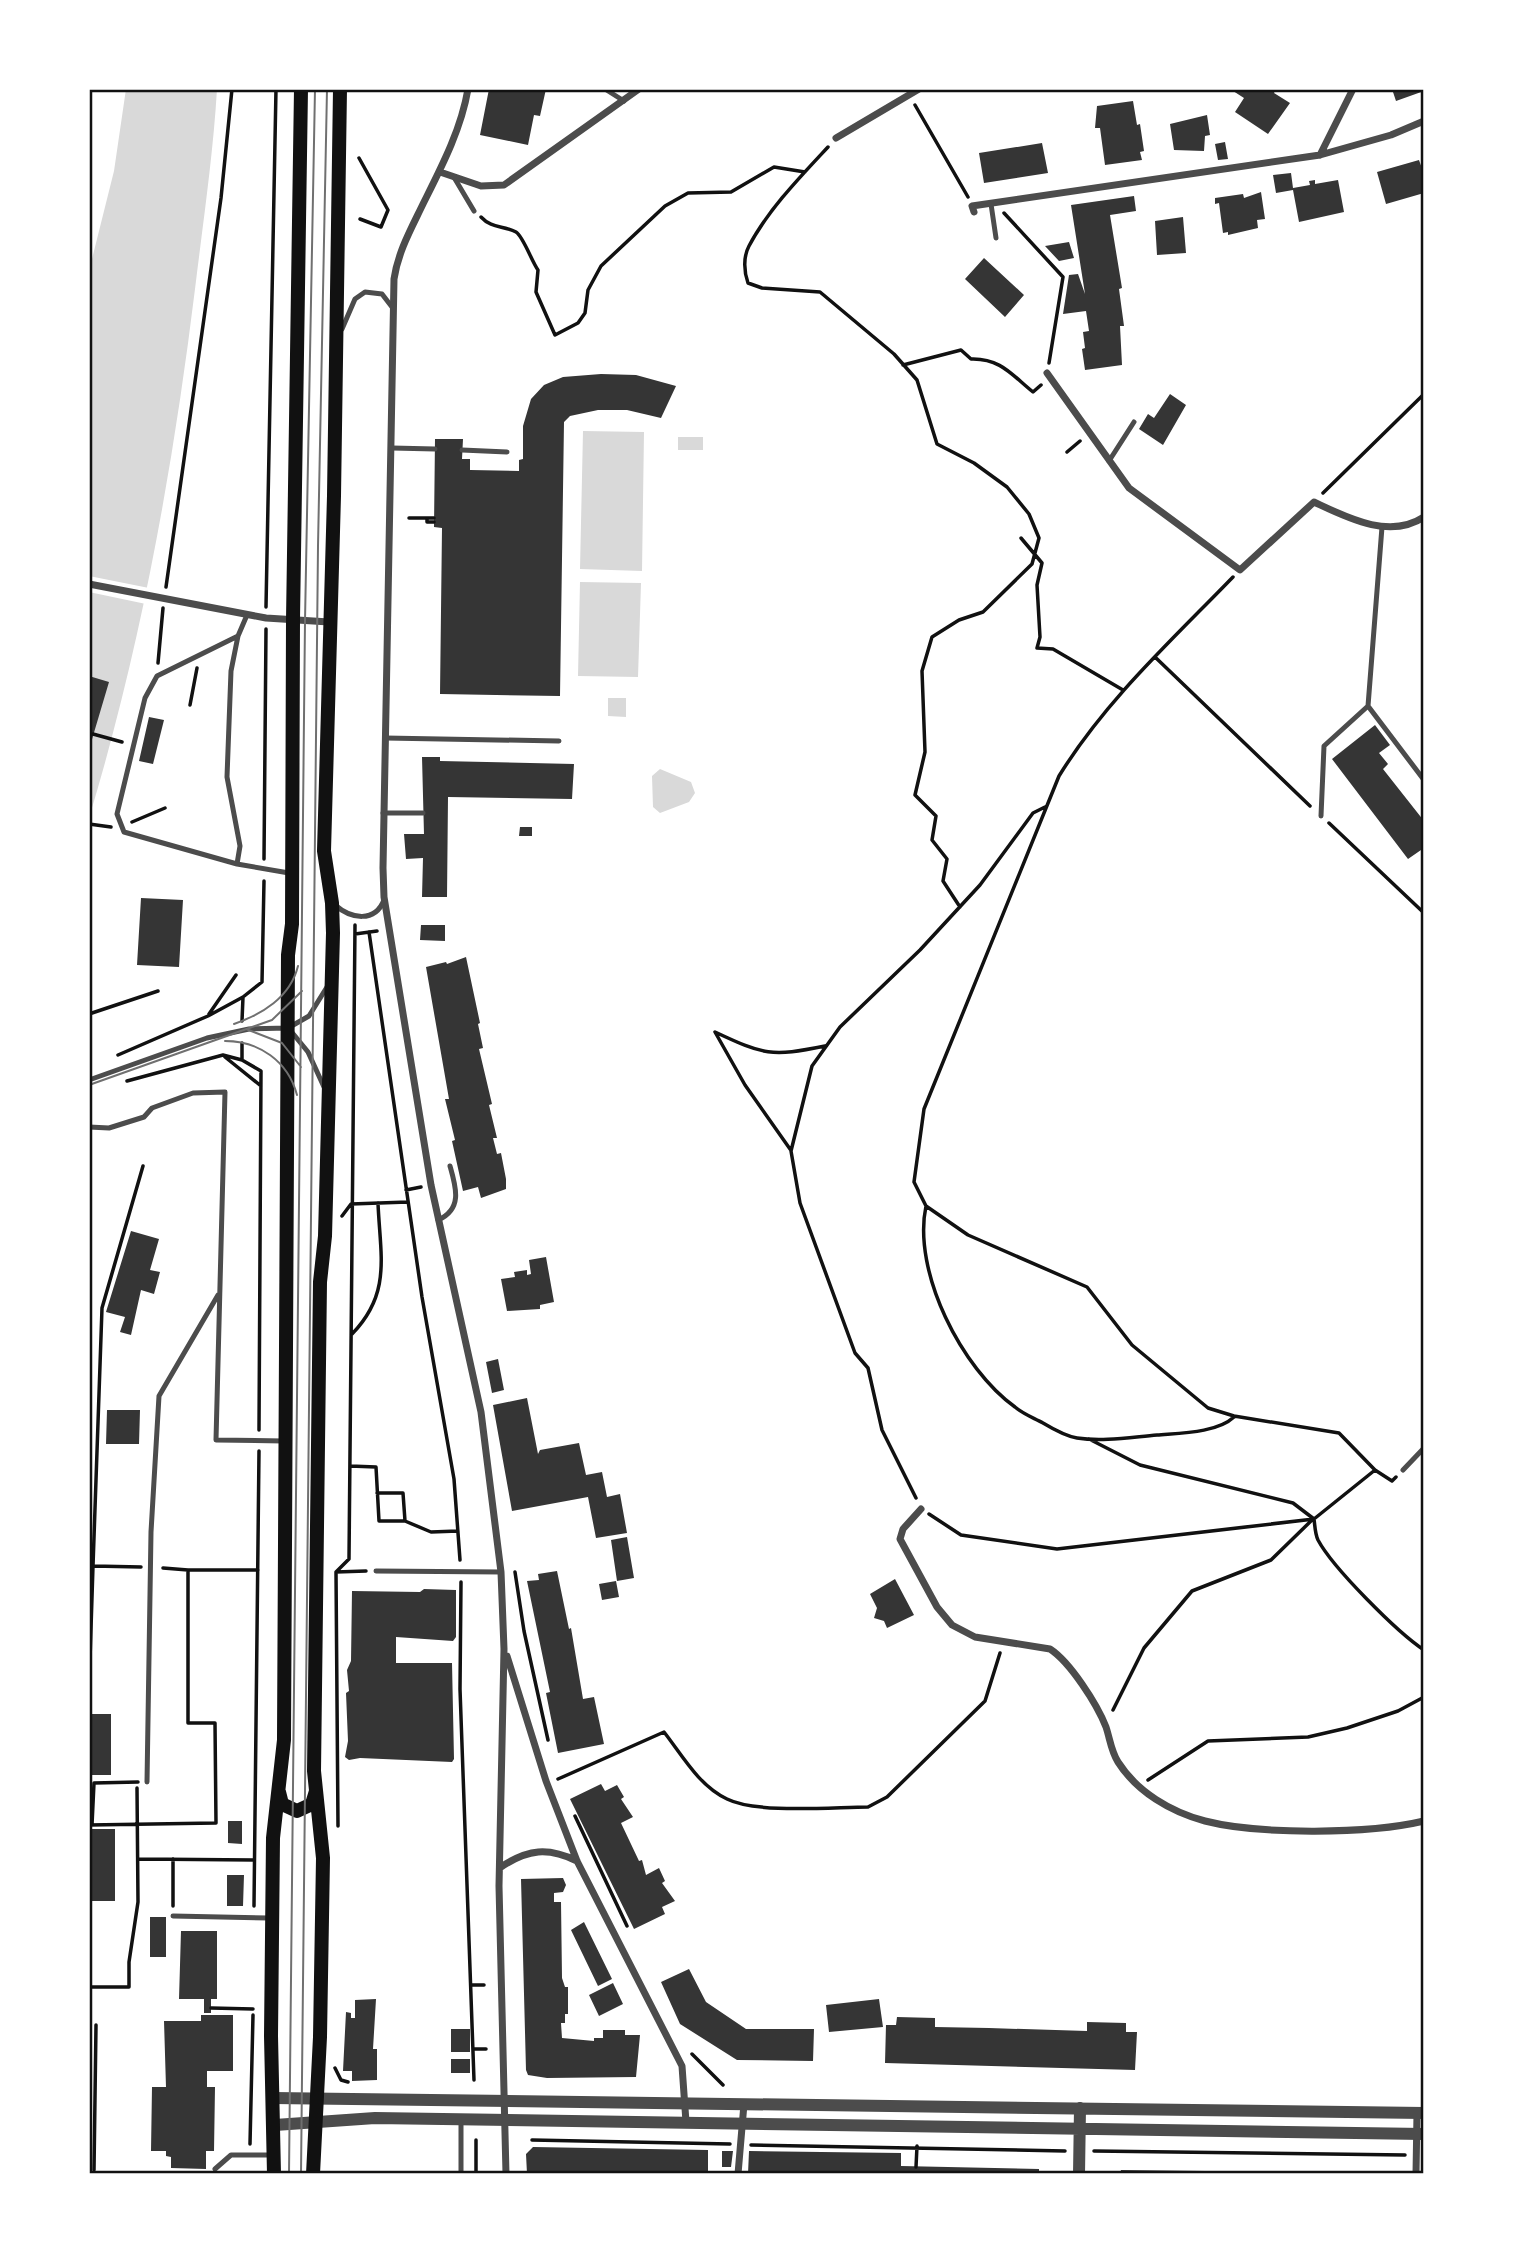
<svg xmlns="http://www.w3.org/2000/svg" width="1513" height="2263" viewBox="0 0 1513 2263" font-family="Barlow,sans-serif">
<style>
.water{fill:#d9d9d9}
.pier{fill:#fff}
.building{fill:#353535}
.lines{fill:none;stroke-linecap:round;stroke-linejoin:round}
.path{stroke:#111;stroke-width:3.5}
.service{stroke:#4c4c4c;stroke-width:5}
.minor{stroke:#4c4c4c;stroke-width:7}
.tertiary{stroke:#4c4c4c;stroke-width:12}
.secondary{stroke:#111;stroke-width:14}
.tram{stroke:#707070;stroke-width:2}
.neatline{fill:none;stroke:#111;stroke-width:2.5}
</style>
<rect width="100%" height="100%" fill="#fff"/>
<path class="water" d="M126,89H217C213,156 203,223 195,289C173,468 141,646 89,818V271L114,171Z
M583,431L644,432L642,571L580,569Z
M678,437H703V450H678Z
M580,582L641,583L638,677L578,676Z
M608,698H626V717L608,716Z
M660,769L691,782L695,793L689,802L660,813L653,807L652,776Z"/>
<path class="pier" d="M89,576L149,588L146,604L89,592Z"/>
<path class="building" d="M489,89H546L540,116L534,115L528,145L480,135Z
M1230,89H1276L1274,93L1290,103L1268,134L1235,112L1244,98Z
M1392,89H1424V91L1396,101Z
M1133,101L1137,125L1140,124L1144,151L1140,152L1142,160L1105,165L1100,128H1095L1097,106Z
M1207,115L1210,135L1205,136L1204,151L1174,150L1170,124Z
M1225,142L1228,159L1218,160L1215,144Z
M1042,143L1048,173L984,183L979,153Z
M1419,160L1424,174V193L1386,204L1377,172Z
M1291,173L1293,188L1310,185L1309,181L1315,180V184L1338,180L1344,212L1299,222L1293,190L1276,193L1273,175Z
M1261,192L1265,219L1257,220L1258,228L1228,235V232L1223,233L1219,203L1215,204V198L1243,194L1244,198Z
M1134,196L1136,211L1110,215L1122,288L1119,289L1124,326H1120L1122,365L1085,370L1082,349L1085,348L1083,332L1089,331L1086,311L1063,314L1069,275L1078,274L1085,294L1071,205Z
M1183,217L1186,253L1157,255L1155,221Z
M1069,242L1074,258L1059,261L1045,246Z
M984,258L1024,295L1005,317L965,279Z
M601,374L636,375L676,386L661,418L627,410H598L570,416L564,422L560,696L440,694L442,528L434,527L435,439H463L462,459H470V470L519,471V460L523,459V426L531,399L544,385L563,377Z
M1170,394L1186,405L1163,445L1139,429L1148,414L1154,418Z
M89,676L109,682L90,746H89Z
M149,717L164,720L153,764L139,761Z
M1375,725L1390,745L1379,753L1388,764L1383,769L1424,821V854L1421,850L1408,859L1332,759Z
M422,757H440V761L574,764L572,799L448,797L447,897H422L423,858L406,859L404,834H424Z
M520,827H532V836H519Z
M141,898L183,900L179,967L137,965Z
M421,925H445V941L420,940Z
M466,957L480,1023L478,1024L483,1048L479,1049L492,1104L489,1105L497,1138H493L497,1154L501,1153L506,1179V1189L481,1198L478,1187L463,1191L452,1141L455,1140L445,1099H449L426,967L446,962L447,964Z
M131,1231L159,1239L150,1270L160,1272L154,1294L141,1290L131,1335L120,1332L125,1317L106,1312Z
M546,1257L554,1302L540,1305V1309L507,1311L501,1279L515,1277L514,1272L527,1270V1275L531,1274L529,1260Z
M498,1359L504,1390L492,1393L486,1362Z
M527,1398L538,1454L540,1450L579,1443L586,1475L602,1472L607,1497L620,1494L627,1533L596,1538L588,1497L512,1511L493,1405Z
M107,1410H140L139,1444H106Z
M627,1537L634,1578L617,1581L611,1540Z
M557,1571L569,1629L571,1628L583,1699L594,1697L604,1744L558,1753L546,1693L550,1692L527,1581L539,1580L538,1574Z
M895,1579L914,1615L887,1628L884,1621L874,1618L877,1608L870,1594Z
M616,1581L619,1597L602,1600L599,1584Z
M424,1589L456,1590V1637L453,1641L396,1637V1663H452L454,1759L452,1762L360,1758L349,1760L345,1757L348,1741L346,1693L349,1691L347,1670L351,1661L352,1591L420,1592Z
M91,1714H111V1775H90Z
M601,1784L605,1791L617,1785L624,1797L621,1799L633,1817L621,1823L639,1861L642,1860L646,1875L659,1868L665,1881L662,1883L675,1901L662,1907L665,1914L634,1929L570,1799Z
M228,1821H242V1844L228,1843Z
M89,1829H115V1901H89Z
M227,1875H244L243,1906H227Z
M563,1878L566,1885L563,1892L554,1893V1902H561L562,1978L565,1987H568V2014H565V2023H561L562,2038L594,2041V2038H603V2030H625V2035H640L636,2077L547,2078L528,2075L526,2070L521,1879Z
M150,1917H166V1957H150Z
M584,1922L612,1979L598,1986L571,1930Z
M181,1931H217V1999H211V2013H204V1999H179Z
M689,1969L706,2002L746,2029H814L813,2061L737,2060L680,2024L661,1982Z
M613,1983L623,2004L599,2016L589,1995Z
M376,1999L373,2049H377V2080L352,2081V2071H343L346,2012L351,2013V2018H355V2000Z
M879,1999L883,2027L829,2032L826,2005Z
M201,2015H233V2071H207V2087H215L214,2151H206V2169L171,2168V2157L166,2156V2151H151L152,2087H166L164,2021H201Z
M897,2017L935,2018V2027L989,2028L1087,2031V2022L1126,2023V2032H1137L1135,2070L885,2063L886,2025H896Z
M451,2029H470V2052H451Z
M451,2059H470V2073H451Z
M533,2147L708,2150V2174H527L526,2154Z
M722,2151H733L731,2167H722Z
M749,2151L901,2153V2166L1039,2169V2174H748Z
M1121,2170L1205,2171V2174H1120Z"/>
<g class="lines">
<path class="path" d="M915,105L968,197
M828,147C800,177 768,210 749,246C743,257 744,272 748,283L762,288L820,292L894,354L917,380L937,444L974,463L1007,487L1029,514L1039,538L1032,564L983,612L959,620L932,637L922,671L925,752L915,795L936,816L932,840L947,859L943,881L960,907
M359,158L388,210L381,227L360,219
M1004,213L1063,277L1049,363
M481,217C492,229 503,225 516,232C523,236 532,262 538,270L536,292L555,335L578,323L585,313L588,290L601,266L665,206L688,193L731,192L774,167L805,172
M903,365L961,350L971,359C1000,358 1012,375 1033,392L1041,385
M1067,452L1080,441
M1323,493L1424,394
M409,518H434
M427,518V522H434
M1021,538L1042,563L1037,585L1040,637L1037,648L1053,649L1123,690
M166,587L221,198L232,89
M266,607L276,89
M1155,657L1310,806
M158,663L163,608
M190,705L197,668
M93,734L122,742
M132,822L165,808
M1329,823L1424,913
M89,824L111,827
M264,859L266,629
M369,932L422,1297L454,1479L460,1560
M355,934L377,931
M89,1014L158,991
M209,1014L236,975
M242,1021L243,997L262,982L264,881
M242,1043V1060L261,1071L259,1430
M118,1055L208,1016L243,997
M225,1057L261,1086
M127,1081L223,1055L242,1060
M790,1149L745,1085L715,1032C764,1055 771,1057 825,1046
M406,1190L421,1187
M926,1206C912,1272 962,1369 1015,1407C1023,1414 1034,1418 1043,1423C1053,1429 1065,1436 1077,1438C1103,1442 1132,1437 1157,1435C1180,1433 1217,1433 1234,1417
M342,1216L351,1204L408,1202
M352,1334C392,1293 380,1255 378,1203
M1089,1439L1140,1465L1293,1503L1314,1519C1315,1526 1315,1534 1318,1540C1333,1568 1397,1632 1424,1650
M350,1466L376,1467L379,1521H405L431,1532L458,1531
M1375,1470L1392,1481L1396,1477
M377,1493H403L405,1521
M916,1498L882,1430L868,1368L855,1353L800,1203L791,1151L812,1066L840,1027L920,950L980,885L1033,813L1045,807
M929,1514L961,1535L1057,1549L1314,1519L1375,1470L1339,1433L1234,1416L1208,1408L1132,1345L1087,1287L968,1235L926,1206L914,1182L924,1109L1059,776C1106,700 1171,641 1233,577
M93,1566L102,1308L143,1166
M163,1568L188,1570
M336,1572L366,1571
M515,1572L524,1631L548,1740
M461,1582L460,1689L474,2080
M89,1691L93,1566L141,1567
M1113,1710L1144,1648L1192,1591L1271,1560L1312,1520
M558,1779L664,1732C682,1755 699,1786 727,1799C757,1814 833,1807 868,1807L887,1797L985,1701L1000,1653
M1148,1780L1208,1741L1308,1737L1347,1728L1398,1711L1424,1697
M575,1816L627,1926
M89,1825L216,1823L215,1723H188V1570H258
M92,1825L94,1783L138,1782
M338,1826L336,1572L349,1559L355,925
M138,1859L254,1860
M173,1859V1906
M254,1906L259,1451
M472,1985H484
M89,1987H129V1962L138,1902L137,1788
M211,2008L253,2009
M474,2049H486
M692,2054L723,2085
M335,2068L341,2080L348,2082
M476,2140V2174
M532,2140L730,2144
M250,2144L253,2015
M751,2145L1065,2151
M1094,2151L1405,2155
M916,2167L917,2146
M94,2170L96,2025"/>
<path class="service" d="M605,89L624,101
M455,179L474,211
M991,204L996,238
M342,329L355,299L365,292L382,294L392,307
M392,448L435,449
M462,450L507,452
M1109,461L1134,422
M238,636L157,676L145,698L117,814L124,832L237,864L240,846L227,777L231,671L238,636L247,615
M1368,706L1424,780
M385,738L559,741
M383,813H423
M1321,816L1324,746L1368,706L1382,527
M237,864L289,873
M335,905C351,919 375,923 384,900
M290,1030L308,1052L324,1087
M89,1080L207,1038L249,1029L288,1028L309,1016L327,987
M89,1127L109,1128L144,1117L152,1108L193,1093L225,1092L216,1440L284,1441
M438,1220C463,1209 456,1187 450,1166
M1403,1470L1424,1448
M376,1571L501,1572
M147,1782L151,1532L159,1396L218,1295
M173,1916L269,1918
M215,2169L231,2155H270
M461,2174V2119"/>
<path class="minor" d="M468,89C461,130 441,168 423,204C411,229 398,252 394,279L383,868L384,897L431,1185L481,1412L501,1572L504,1649L499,1886L506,2174
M836,138L919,89
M1320,155L1353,89
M440,172L481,186L504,185L639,89
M974,212L972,206L1320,155L1391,135L1424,121
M1047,373L1129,488L1240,570L1314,502C1346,517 1389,540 1424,517
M89,584L266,618L329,622
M921,1509L903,1529L900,1539L937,1607L952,1625L975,1637L1050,1649C1070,1662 1097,1704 1106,1727C1110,1739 1111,1751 1118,1762C1137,1792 1171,1812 1205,1821C1260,1835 1369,1834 1424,1821
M507,1656L546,1781L577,1861L682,2066L686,2122
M501,1867C528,1849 548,1847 577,1861
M738,2174L744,2104
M1416,2174L1417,2113"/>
<path class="tertiary" d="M273,2098L1424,2113
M275,2125L375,2118L1424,2134
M1079,2174L1080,2108"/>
<path class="secondary" d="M279,1792L282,1804L297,1811L312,1804L316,1791
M274,2174L271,2036L273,1838L284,1740L288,955L292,924L293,620L301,89
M313,2174L320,2037L323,1858L314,1771L320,1282L325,1236L333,933L332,903L324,851L334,496L340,89"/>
<path class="tram" d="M234,1024C262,1014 290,998 298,966
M246,1029L282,1043L301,1067
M225,1041C259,1041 288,1061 297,1095
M89,1085L272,1020L302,991
M289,2174L305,621L315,89
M301,2174L318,546L327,89"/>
</g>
<rect width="1513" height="2263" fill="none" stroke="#ffffff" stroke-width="182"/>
<rect x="91" y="91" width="1331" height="2081" class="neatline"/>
</svg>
